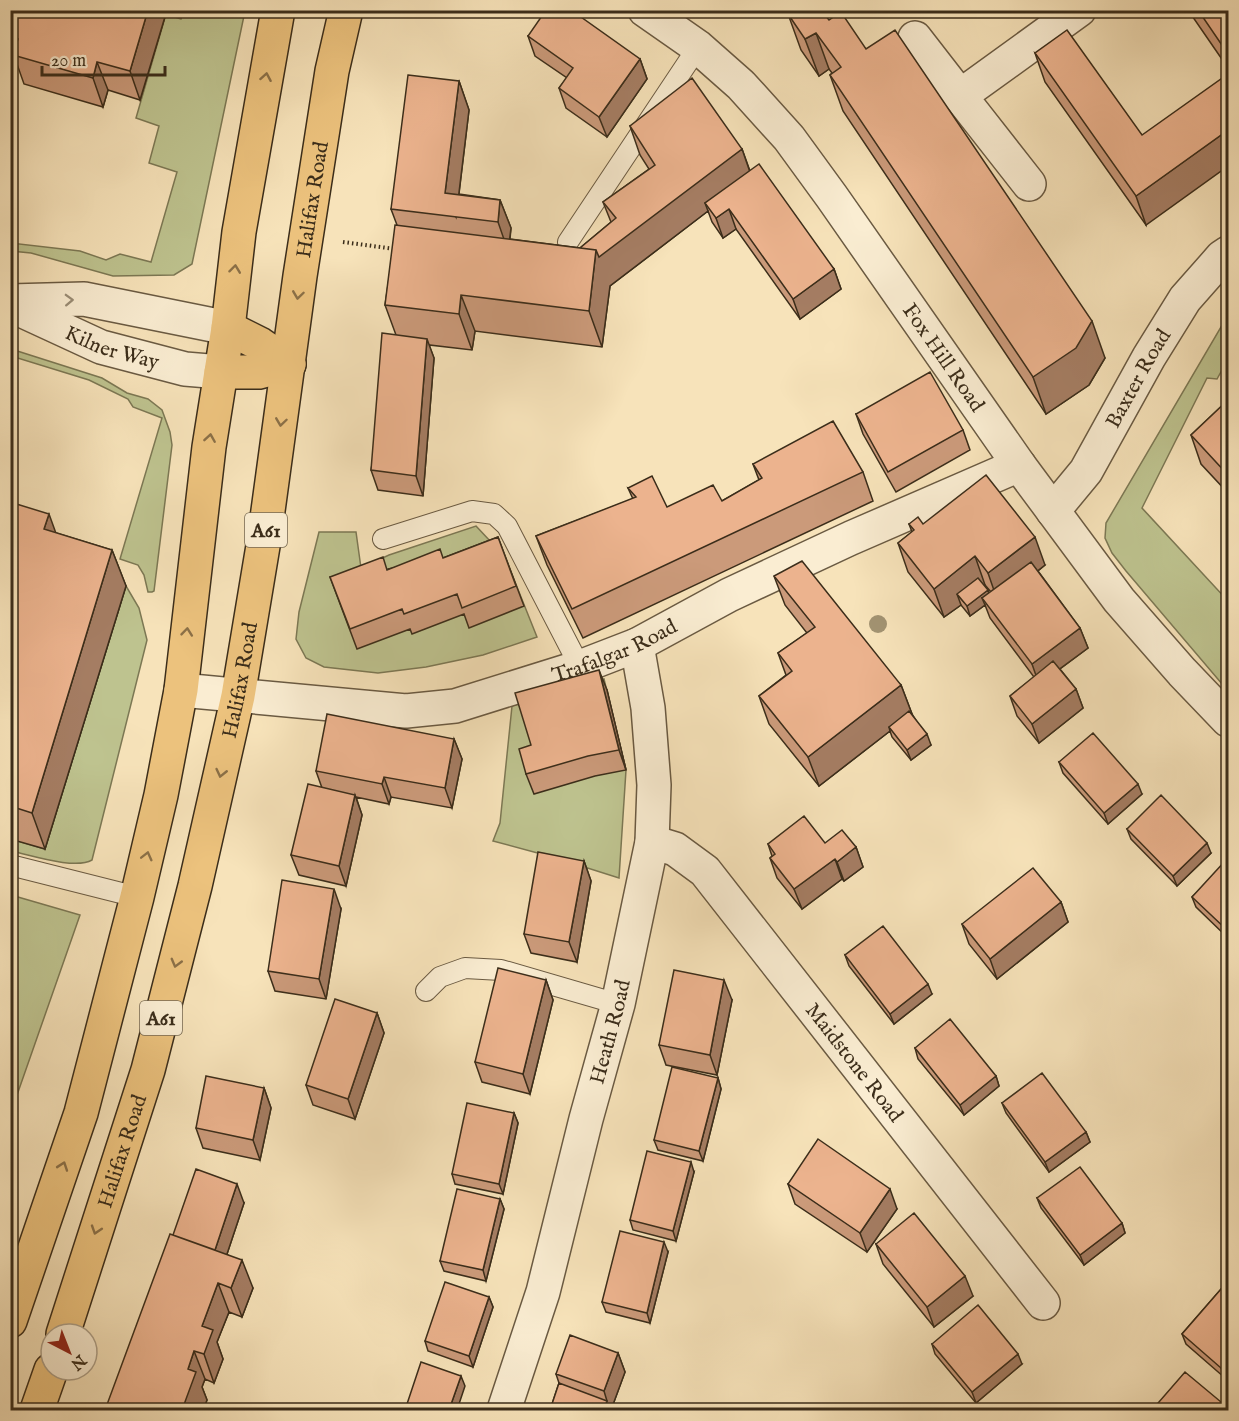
<svg xmlns="http://www.w3.org/2000/svg" width="1239" height="1421" viewBox="0 0 1239 1421" font-family="'IM FELL English',serif">
<style>
.green{fill:#bec38f;stroke:#7c7854;stroke-width:1.5}
.lines{fill:none;stroke-linecap:round;stroke-linejoin:round}
.service-casing{stroke:#6a5a42;stroke-width:22}
.minor-casing{stroke:#6a5a42;stroke-width:36}
.tertiary-casing{stroke:#6a5a42;stroke-width:36}
.trunk-casing{stroke:#3b2d1a;stroke-width:36}
.path{stroke:#3b2d1a;stroke-width:4;stroke-dasharray:1.5 3;stroke-linecap:butt}
.service{stroke:#faedd2;stroke-width:20}
.minor{stroke:#faedd2;stroke-width:33}
.tertiary{stroke:#faedd2;stroke-width:33}
.trunk{stroke:#ecc27d;stroke-width:33}
.tree{fill:#a29372}
.wall{fill:#cb9a7a;stroke:#3b2d1a;stroke-width:1.5;fill-rule:evenodd}
.shaded-wall{fill:#a57d63;stroke:#3b2d1a;stroke-width:1.5}
.building{fill:#ecb38e;stroke:#3b2d1a;stroke-width:1.5}
.oneway{stroke:#8b7047}
.oneway2{stroke:#9a8d76}
.labels{text-anchor:middle;stroke-width:4.5;stroke-linejoin:round;paint-order:stroke}
.shield{fill:#faedd2;stroke:#746751;stroke-width:1.5}
.shield-label{font-size:20px;font-weight:bold;fill:#3b2d1a}
.street-label{font-size:21px;fill:#3b2d1a;stroke:#faedd2}
</style>
<rect width="100%" height="100%" fill="#f7e3ba"/>
<filter id="stains"><feTurbulence type="fractalNoise" baseFrequency=".00333" numOctaves="4"/><feColorMatrix values="0 0 0 0 .2 0 0 0 0 .09 0 0 0 0 .02 0 0 0 .5 -.17"/></filter>
<radialGradient id="worn" r=".72"><stop offset=".6" stop-color="#630" stop-opacity="0"/><stop offset="1" stop-color="#630" stop-opacity=".3"/></radialGradient>
<path class="green" d="M184,11H245L192,264L174,275L113,276L31,253L11,251V243L80,251L106,260L120,254L151,262L177,172L149,163L159,126L136,118L166,14L181,19Z
M1228,315V359L1217,379L1207,378L1142,508L1228,601V691L1126,571L1112,553L1105,538L1106,523Z
M11,349L102,378L127,393L148,399L162,410L170,432L172,445L154,591L152,592H148L144,575L138,565L120,559L162,418L133,407L128,399L89,380L11,356Z
M476,526L505,557L537,637L483,655L426,667L378,673L324,667L306,658L296,639L299,612L319,532H356L361,568L389,555Z
M126,586L139,608L147,640L92,860C75,870 31,855 11,851V839L45,849Z
M604,679L626,770L619,878L556,858L493,841L500,823L512,706Z
M11,895L80,915L17,1095L10,1092Z"/>
<g class="lines">
<g class="service-casing">
<path id="service" d="M568,242L698,47
M383,539L472,511L494,514L507,526L580,667
M10,865L137,897
M426,991L440,977L465,968L501,970L618,1004"/>
</g>
<g class="minor-casing">
<g id="minor">
<path d="M915,38L960,96"/>
<path d="M1029,184L960,96L1079,10"/>
<path d="M10,301L84,299L228,328"/>
<path id="s1" d="M10,305L101,347L185,369L221,372"/>
<path id="s2" d="M1053,511L1086,471L1149,357L1185,299L1222,257L1228,253"/>
<path id="s3" d="M181,690L406,711L455,706L580,667L637,645L729,595L851,538L1019,465"/>
<path id="s4" d="M652,842L675,849L705,871L1043,1303"/>
<path id="s5" d="M504,1410L543,1292L586,1119L618,1004L652,842L654,785L648,708L637,645"/>
</g>
</g>
<g class="tertiary-casing">
<g id="tertiary">
<path id="s6" d="M645,10L698,47L741,85L789,138L832,197L1019,465L1119,600L1182,672L1228,720"/>
</g>
</g>
<g class="trunk-casing">
<g id="trunk">
<path d="M228,328L260,344L289,364"/>
<path d="M221,372H259L289,364"/>
<path d="M10,1321L81,1113L137,897L161,795L181,690L209,447L228,328L239,232L278,10"/>
<path id="s7" d="M63,1334L148,1070L195,886L238,696L264,540L300,276L332,71L346,10"/>
<path d="M37,1410L51,1370"/>
</g>
</g>
<path class="path" d="M343,242L395,249"/>
<use href="#service" class="service"/>
<use href="#minor" class="minor"/>
<use href="#tertiary" class="tertiary"/>
<use href="#trunk" class="trunk"/>
</g>
<circle class="tree" cx="878" cy="624" r="9"/>
<path class="wall" d="M10,10H167L140,100L108,90L103,107L24,84L17,64L10,62Z
M1188,10H1228V68Z
M788,14L829,20L866,49L1105,358L1089,385L1046,414L843,111L830,75L832,73L829,69L819,76L801,50Z
M528,36L640,59L647,79L607,137L566,108L559,88L567,78L535,56Z
M1035,53L1142,135L1146,225L1045,82Z
M459,81L469,110L459,194L500,200L511,228L510,239L580,248L611,222L603,202L649,169L640,155L630,126L742,149L750,171L834,269L841,289L800,319L736,229L723,238L712,222L708,211L610,286L602,347L475,331L472,350L429,345L434,358L423,496L378,490L371,470L396,335L385,305L397,225L391,209Z
M1228,400V493L1201,464L1191,435Z
M856,414L963,430L970,450L896,492L863,434Z
M753,464L863,472L873,501L583,638L547,565L536,536L633,499L628,488L667,507L722,501L759,480Z
M10,502L56,533L112,550L126,586L45,849L10,839Z
M909,524H923L1045,565L1038,571L1080,628L1088,648L1060,669L1076,689L1083,708L1039,743L1017,716L1010,696L1034,677L990,618L985,605L970,616L961,605L944,617L908,572L898,543L912,532ZM985,585L991,592L989,593L985,586Z
M498,537L524,606L469,628L464,614L412,634L410,629L357,649L330,577L388,569L443,558Z
M774,576L901,685L912,714L931,745L911,760L892,737L890,731L819,786L769,724L759,696L786,675L778,653L807,633L785,605Z
M607,690L626,770L595,776L534,794L526,774L531,745Z
M454,739L462,759L452,808L391,797L389,804L356,797L362,815L346,886L299,875L291,855L322,788L316,771Z
M1059,762L1142,794L1108,824L1063,773Z
M1127,829L1211,853L1177,886L1131,839Z
M768,844L856,847L863,867L844,881L842,879L802,909L777,878L770,858L772,856Z
M584,861L591,881L577,962L531,953L524,934Z
M1228,863V938L1196,907L1192,897Z
M1061,902L1068,922L997,979L969,944L962,924Z
M341,909L326,999L275,991L268,971Z
M845,955L932,994L894,1024L849,966Z
M546,980L553,1000L530,1094L482,1082L475,1062Z
M732,1000L717,1075L666,1065L659,1045Z
M377,1013L384,1033L355,1119L313,1105L306,1085Z
M915,1048L996,1076L999,1086L964,1115L918,1059Z
M718,1078L721,1089L703,1161L658,1150L654,1140Z
M264,1088L271,1108L260,1160L203,1148L196,1128Z
M1002,1103L1086,1132L1090,1142L1049,1172L1006,1113Z
M514,1113L518,1123L503,1194L455,1184L452,1174Z
M694,1172L676,1241L633,1230L630,1220Z
M788,1184L897,1209L867,1252L795,1204Z
M1037,1198L1122,1223L1125,1233L1084,1265L1041,1208Z
M500,1199L504,1209L486,1281L444,1271L440,1261Z
M244,1203L227,1254L253,1288L242,1317L229,1312L217,1342L223,1359L214,1383L205,1379L202,1387L207,1400L203,1410L173,1235Z
M876,1244L973,1296L934,1327L883,1264Z
M668,1252L650,1323L606,1312L602,1302Z
M1228,1281L1225,1378L1186,1344L1182,1334Z
M489,1297L493,1307L473,1367L428,1351L425,1341Z
M932,1344L1022,1364L976,1403L935,1354Z
M618,1353L625,1372L611,1410H550L559,1383L556,1374Z"/>
<path class="shaded-wall" d="M148,10H167L140,100L130,71Z
M981,10H990L983,15Z
M816,33L829,69L819,76L805,39Z
M640,59L647,79L607,137L599,117Z
M97,62L108,90L103,107L93,78Z
M459,81L469,110L456,217L445,193Z
M1228,130V166L1146,225L1136,196Z
M742,149L752,178L705,203L708,211L610,286L602,347L589,311L596,250Z
M500,200L511,228L508,251L498,222Z
M729,209L736,229L723,238L716,218Z
M834,269L841,289L800,319L793,299Z
M461,295L475,331L472,350L459,314Z
M1092,321L1105,358L1089,385L1046,414L1033,377Z
M427,339L434,358L423,496L416,476Z
M49,514L62,550L44,529Z
M1035,537L1045,565L998,602L988,573Z
M112,550L126,586L45,849L32,813Z
M975,556L985,585L964,602L957,594L961,605L944,617L934,589Z
M988,590L991,600L982,598L985,605L970,616L967,606Z
M1080,628L1088,648L1039,684L1032,664Z
M599,670L607,690L626,770L619,750Z
M901,685L912,714L889,727L890,731L819,786L808,757Z
M1076,689L1083,708L1039,743L1032,724Z
M927,734L931,745L911,760L907,750Z
M454,739L462,759L452,808L445,788Z
M384,777L391,797L389,804L382,784Z
M1138,784L1142,794L1108,824L1104,813Z
M355,795L362,815L346,886L339,866Z
M1207,843L1211,853L1177,886L1173,876Z
M856,847L863,867L844,881L837,862Z
M835,859L842,879L802,909L794,889Z
M584,861L591,881L577,962L569,942Z
M334,889L341,909L326,999L319,979Z
M1061,902L1068,922L997,979L990,959Z
M546,980L553,1000L530,1094L523,1074Z
M724,980L732,1000L717,1075L710,1055Z
M928,984L932,994L894,1024L890,1014Z
M377,1013L384,1033L355,1119L348,1099Z
M996,1076L999,1086L964,1115L960,1105Z
M718,1078L721,1089L703,1161L699,1151Z
M264,1088L271,1108L260,1160L253,1140Z
M514,1113L518,1123L503,1194L499,1184Z
M1086,1132L1090,1142L1049,1172L1045,1162Z
M691,1162L694,1172L676,1241L673,1231Z
M237,1184L244,1203L222,1269L215,1250Z
M890,1189L897,1209L867,1252L860,1233Z
M500,1199L504,1209L486,1281L483,1270Z
M1122,1223L1125,1233L1084,1265L1080,1255Z
M664,1242L668,1252L650,1323L647,1313Z
M242,1260L253,1288L242,1317L231,1288Z
M965,1276L973,1296L934,1327L927,1307Z
M218,1283L229,1312L217,1342L223,1359L214,1383L204,1354L202,1326Z
M489,1297L493,1307L473,1367L469,1356Z
M194,1351L205,1379L202,1387L207,1400L203,1410H182L188,1369Z
M618,1353L625,1372L611,1410H604L607,1401L604,1391Z
M1018,1354L1022,1364L976,1403L972,1392Z
M1228,1360V1374L1225,1378L1221,1368Z
M461,1376L465,1386L457,1410H449Z
M1221,1402L1224,1410H1214Z"/>
<path class="building" d="M10,10H148L130,71L97,62L93,78L13,55L18,39L10,36Z
M546,10H571L640,59L599,117L559,88L573,68L528,36Z
M792,10H821L829,20L841,12L866,49L895,30L1092,321L1076,348L1033,377L830,75L841,67L816,33L805,39L788,14Z
M1198,10H1228V54Z
M1067,30L1142,135L1228,74V130L1136,196L1035,53Z
M408,75L459,81L445,193L500,200L498,222L391,209Z
M692,78L742,149L599,257L596,250L580,248L616,218L603,202L655,165L630,126Z
M759,164L834,269L793,299L729,209L716,218L705,203Z
M395,225L596,250L589,311L461,295L459,314L385,305Z
M382,333L427,339L416,476L371,470Z
M930,372L963,430L888,472L856,414Z
M1228,400V475L1191,435Z
M833,421L863,472L572,609L536,536L636,497L628,488L652,476L667,507L713,485L722,501L762,478L753,464Z
M986,475L1035,537L988,573L975,556L934,589L898,543L914,530L909,524L918,517L923,524Z
M10,502L49,514L44,529L112,550L32,813L10,806Z
M498,537L516,586L462,608L457,594L404,614L402,609L350,629L330,577L383,557L387,570L440,549L443,558Z
M802,561L901,685L808,757L759,696L792,671L778,653L815,627L774,576Z
M1031,562L1080,628L1032,664L982,598Z
M978,578L988,590L967,606L957,594Z
M1053,661L1076,689L1032,724L1010,696Z
M599,670L619,750L588,756L526,774L519,749L531,745L515,693Z
M909,711L927,734L907,750L889,727Z
M327,714L454,739L445,788L384,777L382,784L316,771Z
M1093,733L1138,784L1104,813L1059,762Z
M308,784L355,795L339,866L291,855Z
M1161,795L1207,843L1173,876L1127,829Z
M804,816L825,843L842,830L856,847L837,862L835,859L794,889L770,858L775,854L768,844Z
M538,852L584,861L569,942L524,934Z
M1226,860L1228,863V931L1192,897Z
M1033,868L1061,902L990,959L962,924Z
M282,880L334,889L319,979L268,971Z
M883,926L928,984L890,1014L845,955Z
M498,968L546,980L523,1074L475,1062Z
M674,970L724,980L710,1055L659,1045Z
M335,999L377,1013L348,1099L306,1085Z
M950,1019L996,1076L960,1105L915,1048Z
M672,1067L718,1078L699,1151L654,1140Z
M1042,1073L1086,1132L1045,1162L1002,1103Z
M206,1076L264,1088L253,1140L196,1128Z
M467,1103L514,1113L499,1184L452,1174Z
M818,1139L890,1189L860,1233L788,1184Z
M647,1151L691,1162L673,1231L630,1220Z
M1080,1167L1122,1223L1080,1255L1037,1198Z
M196,1169L237,1184L215,1250L173,1235Z
M457,1189L500,1199L483,1270L440,1261Z
M914,1213L965,1276L927,1307L876,1244Z
M620,1231L664,1242L647,1313L602,1302Z
M170,1234L242,1260L231,1288L218,1283L202,1326L213,1330L204,1354L194,1351L188,1369L196,1372L182,1410H105Z
M1228,1281V1360L1221,1368L1182,1334Z
M445,1282L489,1297L469,1356L425,1341Z
M978,1305L1018,1354L972,1392L932,1344Z
M570,1335L618,1353L604,1391L556,1374Z
M421,1362L461,1376L449,1410H405Z
M1185,1372L1221,1402L1214,1410H1152Z
M559,1383L607,1401L604,1410H550Z"/>
<defs><path id="oneway-chevron" d="M-2-3.5L2.5 0L-2 3.5" fill="none" stroke-width="1.6" stroke-linecap="round" stroke-linejoin="round" transform="scale(1.5)"/></defs>
<g class="oneway">
<use href="#oneway-chevron" transform="translate(266 77) rotate(-80)"/>
<use href="#oneway-chevron" transform="translate(235 269) rotate(-83)"/>
<use href="#oneway-chevron" transform="translate(298 295) rotate(98)"/>
<use href="#oneway-chevron" transform="translate(281 422) rotate(98)"/>
<use href="#oneway-chevron" transform="translate(210 438) rotate(-81)"/>
<use href="#oneway-chevron" transform="translate(187 632) rotate(-84)"/>
<use href="#oneway-chevron" transform="translate(221 773) rotate(103)"/>
<use href="#oneway-chevron" transform="translate(147 856) rotate(-76)"/>
<use href="#oneway-chevron" transform="translate(176 963) rotate(105)"/>
<use href="#oneway-chevron" transform="translate(63 1166) rotate(-71)"/>
<use href="#oneway-chevron" transform="translate(96 1230) rotate(108)"/>
</g>
<use class="oneway2" href="#oneway-chevron" transform="translate(69 300) rotate(-2)"/>
<g class="labels">
<g class="shield">
<rect x="245" y="513" width="42" height="34" rx="4.5"/>
<rect x="140" y="1001" width="42" height="34" rx="4.5"/>
</g>
<g class="shield-label">
<text x="266" y="537">A61</text>
<text x="161" y="1025">A61</text>
</g>
<g class="street-label">
<text dy="7" stroke="none"><textPath href="#s7" startOffset="1164">Halifax Road</textPath></text>
<text dy="7" stroke="none"><textPath href="#s1" startOffset="111">Kilner Way</textPath></text>
<text dy="7" stroke="none"><textPath href="#s6" startOffset="462">Fox Hill Road</textPath></text>
<text dy="7" stroke="none"><textPath href="#s2" startOffset="158">Baxter Road</textPath></text>
<text dy="7" stroke="none"><textPath href="#s3" startOffset="444">Trafalgar Road</textPath></text>
<text dy="7" stroke="none"><textPath href="#s7" startOffset="678">Halifax Road</textPath></text>
<text dy="7" stroke="none"><textPath href="#s5" startOffset="393">Heath Road</textPath></text>
<text dy="7" stroke="none"><textPath href="#s4" startOffset="304">Maidstone Road</textPath></text>
<text dy="7" stroke="none"><textPath href="#s7" startOffset="192">Halifax Road</textPath></text>
</g>
</g>
<rect width="1239" height="1421" fill="none" stroke="#f7e3ba" stroke-width="36"/>
<rect x="12" y="12" width="1215" height="1397" fill="none" stroke="#3b2d1a" stroke-width="3"/>
<rect x="18" y="18" width="1203" height="1385" fill="none" stroke="#3b2d1a" stroke-width="1.5"/>
<g transform="translate(69 1352) rotate(138)"><circle r="28" fill="#faedd2" stroke="#aea088" stroke-width="1.5"/>
<path d="M0-4.5L10 22L0 15L-10 22Z" fill="#8f2418"/>
<text y="-9" font-size="16" font-weight="bold" text-anchor="middle" fill="#3b2d1a">N</text>
</g>
<path d="M42 66v9h123v-9" fill="none" stroke="#3b2d1a" stroke-width="3"/>
<text x="51" y="66" font-size="18" fill="#3b2d1a" stroke="#faedd2" stroke-width="4.5" paint-order="stroke">20 m</text>
<rect width="100%" height="100%" filter="url(#stains)"/>
<rect width="100%" height="100%" fill="url(#worn)"/>
</svg>
